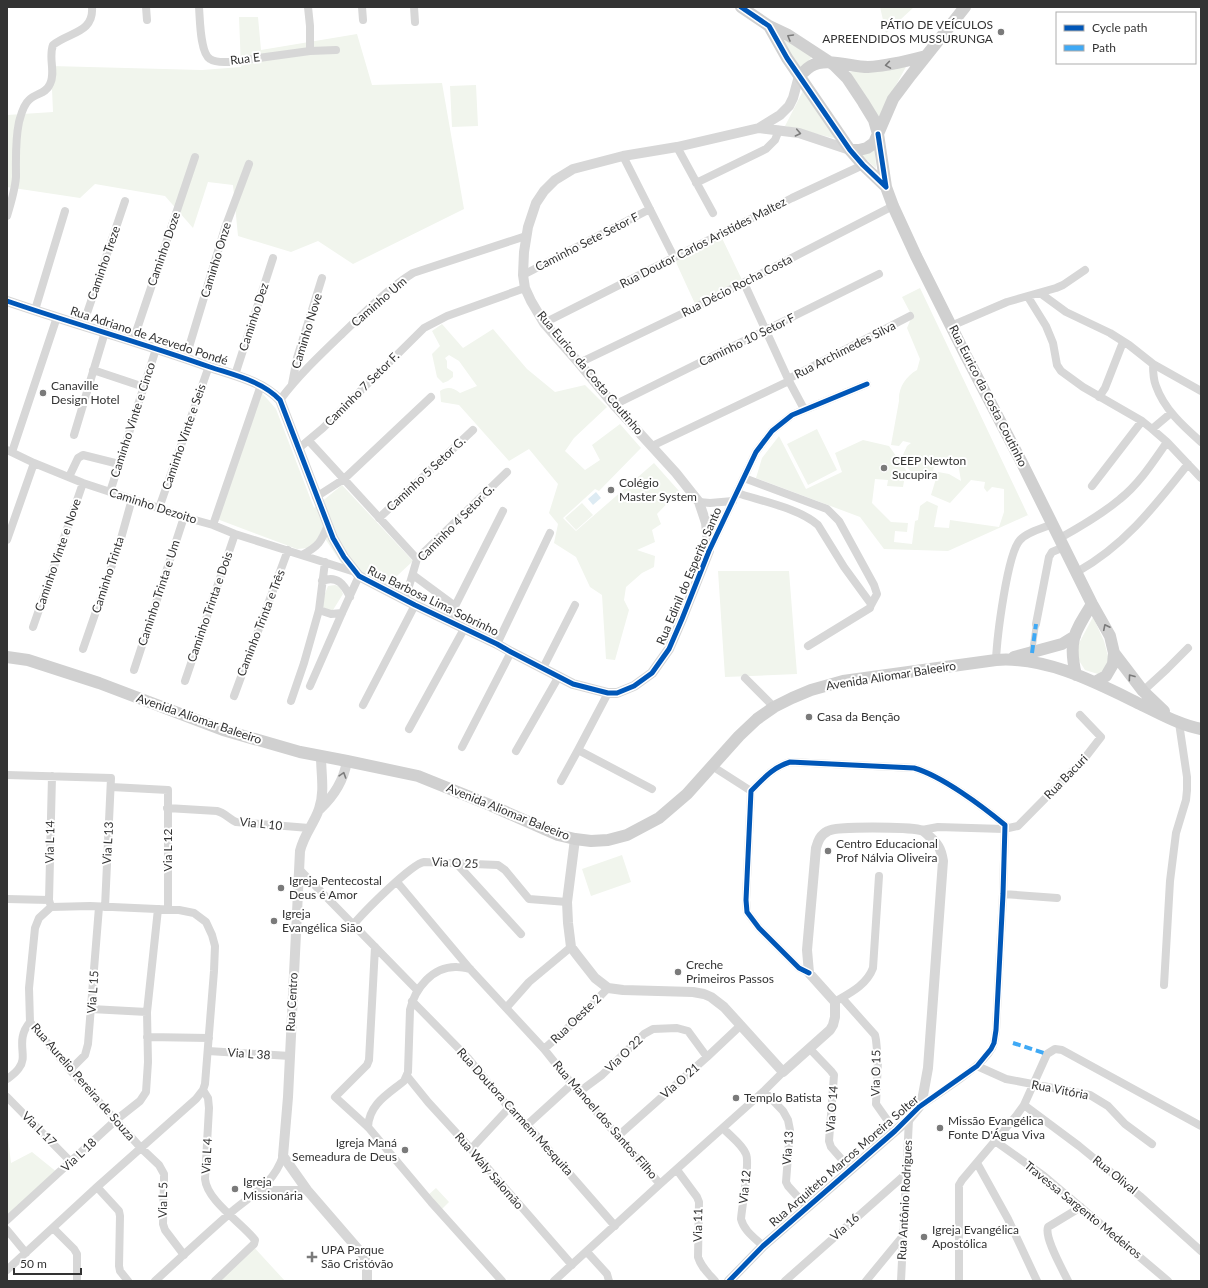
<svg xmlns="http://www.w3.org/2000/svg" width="1208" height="1288" viewBox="0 0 1208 1288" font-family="Lato,sans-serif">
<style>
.green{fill:#f1f5ed}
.water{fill:#ddebf3}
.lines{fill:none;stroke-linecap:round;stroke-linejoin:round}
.pedestrian{stroke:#d7d7d7;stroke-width:6}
.minor{stroke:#d7d7d7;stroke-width:8}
.tertiary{stroke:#d7d7d7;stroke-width:10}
.secondary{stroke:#d0d0d0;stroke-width:12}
.quiet{stroke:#3fa9f5;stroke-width:4;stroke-dasharray:8 4;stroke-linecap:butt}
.cycleway-casing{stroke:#fff;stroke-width:8}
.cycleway{stroke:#0057b8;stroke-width:5}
.oneway{stroke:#7a7a7a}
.oneway2{stroke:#7d7d7d}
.poi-dot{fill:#7a7a7a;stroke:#fff;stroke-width:1.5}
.labels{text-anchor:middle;stroke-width:4;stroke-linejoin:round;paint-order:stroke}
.poi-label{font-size:12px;fill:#333;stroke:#fff;text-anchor:start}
.street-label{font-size:12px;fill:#333;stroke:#fff}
</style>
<rect width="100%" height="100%" fill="#fff"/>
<path class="green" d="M880,7H914L886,33Z
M239,17H258L261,50L357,34L372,85L442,83L464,209L353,264L318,241L291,252L238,236L233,185L208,182L193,228L165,196L95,184L80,198L7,187V115L53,112L51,66L202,70L241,67Z
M777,34L812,57L801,68Z
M907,65L878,118L847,72Z
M476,85L478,126L452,127L450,86Z
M804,89L837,139L785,126Z
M875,149L876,168L860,154Z
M721,236L744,284L696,306L674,258Z
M920,288L1034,528L1028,515L948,551L884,549L860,517L756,478L762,458L779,436L806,489L842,472L835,453L863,440L889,446L906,470L903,487L887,486L888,480L875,479L872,503L891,522L908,523L907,532L895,531L894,542L912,544L915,521L918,520L920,506L927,501L938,506L934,527L949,528L950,520L999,527L1004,512V489L992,487L987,492L984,488L985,482L971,480L950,503L931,495L938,472L949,474L961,481L958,463L935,459L933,472L912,473L901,459L907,446L911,443L903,441L899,446L891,445L899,401C898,388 906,376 917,370L920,359L907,328L912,316L902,297Z
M442,324L463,348L493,329L527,369L555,392L585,385L607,407L574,438L565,451L585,470L600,460L592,445L620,424L641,448L599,491L595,489L563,518L576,531L654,463L679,491L657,514L661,524L652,530L655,542L637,550L655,556L654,567L642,573L626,587L624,600L629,610L615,660L606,659L602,595L590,587L576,557L554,543L558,524L549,513L558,484L529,449L509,461L459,405L441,402L440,391C448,386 453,388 460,393L477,386L459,361L449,355L445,358L447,361V368L453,372V377L448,381L443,383L437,377L432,354L440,346L432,331Z
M262,393L276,409L314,508L342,485L413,561L383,589L348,573L326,540L324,533L309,548L297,549L217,519Z
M817,429L837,470L808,485L787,444Z
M582,503L593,515L576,530L565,518Z
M718,571H789L797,674L725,677Z
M335,585L340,587L343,594L333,610C327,610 324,609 321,604L328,586Z
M1093,617L1104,641L1109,660L1105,669L1098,674L1085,670L1078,659L1077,647Z
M622,855L631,882L591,896L582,869Z
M7,1129L11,1163L32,1152L58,1173L7,1218Z
M436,1188L449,1202L441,1210L427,1196Z
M251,1244L285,1281H211Z"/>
<path class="water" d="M596,492L601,498L593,505L588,499Z"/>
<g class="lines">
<path class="pedestrian" d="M1032,652L1036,624"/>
<path class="minor" d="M146,7L147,20
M199,7C200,19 200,53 210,59C216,63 223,62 229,62L310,51L336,50
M308,7L310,26V51
M362,7L363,20
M414,7L415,22
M677,147L713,213
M623,156L674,257
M696,183L766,149L775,140L779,130
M7,216C11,203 15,190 16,177C16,158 15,141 19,122C21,115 23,105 29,100C36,93 46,94 50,84C56,72 48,58 53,45C69,32 94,33 92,7
M523,275L650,209
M744,283L789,381L804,409
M1040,293L1066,312L1110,333L1129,345L1153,364C1153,371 1153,379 1156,386C1164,409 1183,426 1201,442
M1028,297L1046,326L1053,343L1057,365L1061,371L1083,387L1142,421L1152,429L1167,442L1201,478
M35,310L65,211
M544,323L792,198L863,165
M83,325L125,201
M951,326L1007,302L1056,288L1063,285L1085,270
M133,341L195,157
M186,357L225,228L249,164
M579,363L696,307L893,206
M1153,364L1201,391
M93,370L144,387
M235,375L273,258
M788,379L910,316
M292,384L297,358L322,278
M1099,397L1105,388L1123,342
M280,400C298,376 319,356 341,335C363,314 386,290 413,273L526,236
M614,405L879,274
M1152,429L1171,413
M74,435L105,332
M309,441L417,559
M652,446L789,381
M298,449L323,428L424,328L447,316L525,288
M7,450L34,463L83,483L159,508L184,517L213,525L235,534L355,572
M12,452L57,317
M69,477L78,458L83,455L119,464
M744,478L827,509L839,521L874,585L877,594L871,605
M1092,486L1142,421
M110,492L156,349
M737,493C761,501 799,508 818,525L844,567L871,604L870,608L808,646
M316,497L344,479L431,397
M699,502L710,503L733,501
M159,508L209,366
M379,518L473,430
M213,525L261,385
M1060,538C1080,527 1102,514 1120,499C1139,484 1153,462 1167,442
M7,540L34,463
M709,551L756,452L772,431L792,415L867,384
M302,555C319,546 321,542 328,525
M325,562L319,610L331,614L342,613
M1077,572C1125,545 1154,507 1188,464
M413,575L455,606
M322,581C337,575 344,584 350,597
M405,600L417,559L507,472
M448,620L503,511
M1036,624L1049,557L1052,552L1064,547
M33,627L83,483
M497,644L550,533
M83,649L120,542L132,499
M996,660C997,638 1007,554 1020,540C1027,532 1043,528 1053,524
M543,668L575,605
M134,670L184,517
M745,678L774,707
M185,681L235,534
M310,686L342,613L359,576
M1143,691L1167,669L1188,648
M234,696L288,550
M291,701L304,663L319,610
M363,705L415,605
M409,729L464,629
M462,747L511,652
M578,750L652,789
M516,751L559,676
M712,766L751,791
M7,775L111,778L105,907
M561,781L578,750L608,693
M111,787L168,790V909
M167,808L217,811C225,813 229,819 236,822L309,828
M922,830L938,827L1004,829L1018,826L1084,759L1101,737L1080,715
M457,864L521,934
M299,869L417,990
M397,882L470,969L544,1049L572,1084L660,1184
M1003,894L1057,898
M7,899L49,900
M51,907L49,900L52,776
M353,925C363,913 411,864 424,862L498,865L505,870L529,899L567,902
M375,947L369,1060L367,1065L335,1097L368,1127L431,1202L502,1281
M809,973L799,968L759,928L747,912L746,900L751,791C763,779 773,767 790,762L914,768C942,776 982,806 1005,825L1003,894L996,1030C995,1036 995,1042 992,1048C980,1069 940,1092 919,1107
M1164,985L1170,881L1176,833L1186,800L1187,790V777L1179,723
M842,998L875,1035L876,1040L878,1060L876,1104L895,1131
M838,1000C852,992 867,984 873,968L879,876
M412,1001L468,1058L509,1108L527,1125L615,1226
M506,1008L529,982L571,947
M91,1009L147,1012
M147,1037L209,1038
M544,1049L581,1016L608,988
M810,1049L831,1071L834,1075L829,1141L831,1147L851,1170
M208,1051L290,1056
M977,1066L1006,1079L1090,1095L1108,1106L1125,1124L1152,1144
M70,1070L85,1055L88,1044L99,907
M407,1076L428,1102L471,1149L572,1265
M7,1079C11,1076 16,1073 19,1068C29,1056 14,1041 30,1022
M203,1090L208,1098L209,1108L205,1179C207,1201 242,1223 255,1240L254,1244L215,1281
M764,1091L783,1111L788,1120L790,1130L786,1182L788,1186L807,1207
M579,1092L602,1075L644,1034L653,1029L677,1028L688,1031L707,1057
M7,1097L71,1162
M1024,1105L1079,1146L1140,1196L1201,1251
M527,1125L572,1084
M368,1127C369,1104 388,1094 404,1081L408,1072L410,1010C415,988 433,966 457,967C461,967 466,968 470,969
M723,1128C730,1136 742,1144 746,1154C750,1163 742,1206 741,1219C744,1231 755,1238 763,1246
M618,1136L707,1057L741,1025
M995,1141L1044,1176L1168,1281
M471,1149L509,1108
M977,1163L1008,1219L1037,1281
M677,1170L697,1197L699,1202L698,1257C701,1267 708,1273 715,1281
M97,1187L119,1211L120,1216L119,1266L120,1271L128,1281
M259,1190H307
M7,1220L116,1120L140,1101L146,1092L148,1062L147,1012L158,909
M53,1228L74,1249L77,1254V1281
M7,1230L26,1253
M587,1252L607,1274L609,1281
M7,1270L97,1187L196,1099L203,1090L205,1084L214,971L215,946L212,935L206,922L194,913L179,910L90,906L51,907L39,918L35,928L29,988L30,1022L70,1070L141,1148L159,1165L164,1174V1180L163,1224L165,1230L184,1255
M155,1281C179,1259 203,1237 228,1215C249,1196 273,1186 283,1156
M554,1281L660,1184L764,1091L783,1072
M785,1281L907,1173
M866,1281L903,1236
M901,1281L909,1119
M959,1281V1185L962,1180L1016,1116L1024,1105L1047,1054L1055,1049L1062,1050L1201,1126
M1068,1281C1063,1270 1044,1238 1048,1227L1081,1207"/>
<path class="tertiary" d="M759,128L799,133L850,150
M7,301C74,324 143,343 210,367C234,375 262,381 280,400L333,538L344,557L359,576L415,605L497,644L511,652L573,684L608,693H617L634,686L652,673L669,649L682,619L709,551L706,523L699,502L676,473L614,405L579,363L544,323L531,301L525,288L523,275L524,252L528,227L536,203L544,191L555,180L573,169L623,156L677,147L759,128L780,115L789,106L793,98L799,76
M321,756C321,774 325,792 319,809C314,824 304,834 300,851L288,1097L283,1156L307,1190L364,1256L367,1267V1281
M320,809C334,796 344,779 347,761
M575,839L567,902L568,923L571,947L577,955L595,978L608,988L623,990L693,992L704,994L711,997L724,1007L783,1072L830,1030L833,1025L835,1017V1002L809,973L807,950L816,848C818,841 820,835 828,831C837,826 908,827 920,830C923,830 926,833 928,835C938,844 941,848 943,861L928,1068L922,1101L919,1107L909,1119L763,1246L729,1281"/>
<path class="secondary" d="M741,7L769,26L788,35L834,65L847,78L863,102L874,120L878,134L886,187L893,206L916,256L965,354L1022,463L1092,604L1110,636L1114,653L1113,664L1106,676L1095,682
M769,26L787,58L850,150L863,165L886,187
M799,76C803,73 806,69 811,66C826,57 851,67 868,67C888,66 907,61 926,56
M850,150H859L867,148L874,143L893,99L911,75L965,7
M1114,653L1143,691L1164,711
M7,657L28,660L99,683L223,730L300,752L347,761L418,776L490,805L558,835L575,839L591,841L608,840L627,835L659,818L687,794L739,736L757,719L774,707L792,698L811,690L843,681L996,660C1047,656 1097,683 1142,705C1161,714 1180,725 1201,729
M1014,657L1062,644L1075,636
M1076,675C1068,641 1074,633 1092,604"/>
<path class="quiet" d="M1032,653L1036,624
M1013,1043L1047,1054"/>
<g class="cycleway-casing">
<path id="cycleway" d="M741,7L769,26L787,58L850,150L863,165L886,187
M878,134L886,187
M7,301C74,324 143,343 210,367C234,375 262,381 280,400L333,538L344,557L359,576L415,605L497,644L511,652L573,684L608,693H617L634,686L652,673L669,649L682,619L709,551L756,452L772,431L792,415L867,384
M729,1281L763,1246L895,1131L919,1107L977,1066L991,1049L994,1043L996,1030L1003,894L1005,825C982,806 942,776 914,768L790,762C773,767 763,779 751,791L746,900L747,912L759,928L799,968L809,973"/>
</g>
<use href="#cycleway" class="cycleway"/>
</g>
<defs><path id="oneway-chevron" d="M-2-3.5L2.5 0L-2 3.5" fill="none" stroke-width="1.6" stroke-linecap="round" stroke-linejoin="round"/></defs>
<g class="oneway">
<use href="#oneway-chevron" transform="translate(790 37) rotate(-150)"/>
<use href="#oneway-chevron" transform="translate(888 65) rotate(171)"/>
<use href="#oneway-chevron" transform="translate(1106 627) rotate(-116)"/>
<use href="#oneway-chevron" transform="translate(1131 677) rotate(-126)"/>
</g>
<g class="oneway2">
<use href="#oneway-chevron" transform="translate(798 133) rotate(12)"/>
<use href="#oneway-chevron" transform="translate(343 775) rotate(-72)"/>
</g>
<g class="poi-dot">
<circle cx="1001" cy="32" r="4"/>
<circle cx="43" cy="393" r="4"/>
<circle cx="884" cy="468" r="4"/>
<circle cx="611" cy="490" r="4"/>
<circle cx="809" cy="717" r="4"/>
<circle cx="828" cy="851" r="4"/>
<circle cx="281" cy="888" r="4"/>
<circle cx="274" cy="921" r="4"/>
<circle cx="678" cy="972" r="4"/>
<circle cx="736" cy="1098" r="4"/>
<circle cx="940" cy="1128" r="4"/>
<circle cx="405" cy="1150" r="4"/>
<circle cx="235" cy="1189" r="4"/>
<circle cx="924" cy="1237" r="4"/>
<path d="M310 1251h4v4h4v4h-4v4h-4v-4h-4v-4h4z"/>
</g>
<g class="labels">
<g class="poi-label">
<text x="993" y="29" text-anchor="end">PÁTIO DE VEÍCULOS<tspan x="993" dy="14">APREENDIDOS MUSSURUNGA</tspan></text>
<text x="51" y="390">Canaville<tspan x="51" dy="14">Design Hotel</tspan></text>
<text x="892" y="465">CEEP Newton<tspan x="892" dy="14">Sucupira</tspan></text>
<text x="619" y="487">Colégio<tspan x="619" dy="14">Master System</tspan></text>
<text x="817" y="721">Casa da Benção</text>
<text x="836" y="848">Centro Educacional<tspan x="836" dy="14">Prof Nálvia Oliveira</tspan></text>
<text x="289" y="885">Igreja Pentecostal<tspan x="289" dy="14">Deus é Amor</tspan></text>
<text x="282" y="918">Igreja<tspan x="282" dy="14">Evangélica Sião</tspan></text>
<text x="686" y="969">Creche<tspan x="686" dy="14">Primeiros Passos</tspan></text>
<text x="744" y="1102">Templo Batista</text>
<text x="948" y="1125">Missão Evangélica<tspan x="948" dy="14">Fonte D'Água Viva</tspan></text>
<text x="397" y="1147" text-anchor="end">Igreja Maná<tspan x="397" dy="14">Semeadura de Deus</tspan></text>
<text x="243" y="1186">Igreja<tspan x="243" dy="14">Missionária</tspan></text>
<text x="932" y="1234">Igreja Evangélica<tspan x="932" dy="14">Apostólica</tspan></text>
<text x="321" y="1254">UPA Parque<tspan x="321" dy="14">São Cristóvão</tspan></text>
</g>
<g class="street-label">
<text transform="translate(245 59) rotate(-7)" y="4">Rua E</text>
<text transform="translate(587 242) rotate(-27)" y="4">Caminho Sete Setor F</text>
<text transform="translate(703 243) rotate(-27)" y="4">Rua Doutor Carlos Aristides Maltez</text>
<text transform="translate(164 249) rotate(-71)" y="4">Caminho Doze</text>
<text transform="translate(216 260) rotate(-73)" y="4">Caminho Onze</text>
<text transform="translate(104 263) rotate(-71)" y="4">Caminho Treze</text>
<text transform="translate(737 286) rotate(-27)" y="4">Rua Décio Rocha Costa</text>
<text transform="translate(379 302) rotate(-41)" y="4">Caminho Um</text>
<text transform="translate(254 317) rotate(-72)" y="4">Caminho Dez</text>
<text transform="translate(307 331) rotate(-73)" y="4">Caminho Nove</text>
<text transform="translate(149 336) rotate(18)" y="4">Rua Adriano de Azevedo Pondé</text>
<text transform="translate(747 340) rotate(-26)" y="4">Caminho 10 Setor F</text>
<text transform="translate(845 350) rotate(-27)" y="4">Rua Archimedes Silva</text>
<text transform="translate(590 373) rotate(50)" y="4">Rua Eurico da Costa Coutinho</text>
<text transform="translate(362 389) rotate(-45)" y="4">Caminho 7 Setor F.</text>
<text transform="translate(988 396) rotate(63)" y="4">Rua Eurico da Costa Coutinho</text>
<text transform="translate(133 420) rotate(-72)" y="4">Caminho Vinte e Cinco</text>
<text transform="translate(184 437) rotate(-71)" y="4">Caminho Vinte e Seis</text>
<text transform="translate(426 474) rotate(-43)" y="4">Caminho 5 Setor G.</text>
<text transform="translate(153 506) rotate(18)" y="4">Caminho Dezoito</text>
<text transform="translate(456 523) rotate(-45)" y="4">Caminho 4 Setor G.</text>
<text transform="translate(58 555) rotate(-71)" y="4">Caminho Vinte e Nove</text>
<text transform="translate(108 575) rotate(-72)" y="4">Caminho Trinta</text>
<text transform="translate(689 576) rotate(-67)" y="4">Rua Edinil do Esperito Santo</text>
<text transform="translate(159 593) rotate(-72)" y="4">Caminho Trinta e Um</text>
<text transform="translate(433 601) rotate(26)" y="4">Rua Barbosa Lima Sobrinho</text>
<text transform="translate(210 607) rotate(-71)" y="4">Caminho Trinta e Dois</text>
<text transform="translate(261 623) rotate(-69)" y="4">Caminho Trinta e Três</text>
<text transform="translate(891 676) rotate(-9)" y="4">Avenida Aliomar Baleeiro</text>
<text transform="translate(199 719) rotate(19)" y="4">Avenida Aliomar Baleeiro</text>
<text transform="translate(1066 777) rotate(-46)" y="4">Rua Bacuri</text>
<text transform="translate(508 812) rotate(22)" y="4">Avenida Aliomar Baleeiro</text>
<text transform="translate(261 824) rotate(6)" y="4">Via L 10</text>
<text transform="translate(50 842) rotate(-89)" y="4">Via L 14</text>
<text transform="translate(108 843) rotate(-87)" y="4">Via L 13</text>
<text transform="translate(168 850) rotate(-90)" y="4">Via L 12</text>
<text transform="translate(455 863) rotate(3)" y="4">Via O 25</text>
<text transform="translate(93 992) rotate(-86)" y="4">Via L 15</text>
<text transform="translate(292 1002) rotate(-87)" y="4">Rua Centro</text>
<text transform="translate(576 1019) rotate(-44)" y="4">Rua Oeste 2</text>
<text transform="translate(249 1054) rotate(4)" y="4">Via L 38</text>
<text transform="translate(624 1054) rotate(-44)" y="4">Via O 22</text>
<text transform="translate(876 1073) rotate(-89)" y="4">Via O 15</text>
<text transform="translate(680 1081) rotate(-41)" y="4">Via O 21</text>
<text transform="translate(83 1082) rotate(49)" y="4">Rua Aurelio Pereira de Souza</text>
<text transform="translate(1060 1090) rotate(11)" y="4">Rua Vitória</text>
<text transform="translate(832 1109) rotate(-86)" y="4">Via O 14</text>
<text transform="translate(515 1112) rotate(48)" y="4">Rua Doutora Carmem Mesquita</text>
<text transform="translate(605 1120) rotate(49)" y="4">Rua Manoel dos Santos Filho</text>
<text transform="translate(39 1129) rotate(45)" y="4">Via L 17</text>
<text transform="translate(788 1148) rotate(-86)" y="4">Via 13</text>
<text transform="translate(79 1155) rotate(-43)" y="4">Via L 18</text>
<text transform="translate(207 1156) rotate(-87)" y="4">Via L 4</text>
<text transform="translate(844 1161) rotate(-41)" y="4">Rua Arquiteto Marcos Moreira Solter</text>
<text transform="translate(489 1171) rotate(49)" y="4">Rua Waly Salomão</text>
<text transform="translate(1115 1175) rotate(39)" y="4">Rua Olival</text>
<text transform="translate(745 1187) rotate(-84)" y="4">Via 12</text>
<text transform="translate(163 1200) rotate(-89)" y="4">Via L 5</text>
<text transform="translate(905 1200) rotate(-87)" y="4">Rua Antônio Rodrigues</text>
<text transform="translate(1083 1210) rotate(39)" y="4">Travessa Sargento Medeiros</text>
<text transform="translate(698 1225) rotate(-89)" y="4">Via 11</text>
<text transform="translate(845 1227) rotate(-42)" y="4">Via 16</text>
</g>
</g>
<rect width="1208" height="1288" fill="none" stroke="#333333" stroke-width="16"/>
<rect x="1056" y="12" width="140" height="52" fill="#ffffff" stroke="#adadad"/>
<rect x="1064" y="25" width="20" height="6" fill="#0057b8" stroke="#adadad"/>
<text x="1092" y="32" font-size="12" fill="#333333">Cycle path</text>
<rect x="1064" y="45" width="20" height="6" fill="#3fa9f5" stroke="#adadad"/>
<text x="1092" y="52" font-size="12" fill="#333333">Path</text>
<path d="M14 1268v6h67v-6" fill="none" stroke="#333333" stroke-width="2"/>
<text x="20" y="1268" font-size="12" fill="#333333" stroke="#ffffff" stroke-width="3" paint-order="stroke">50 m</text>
</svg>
